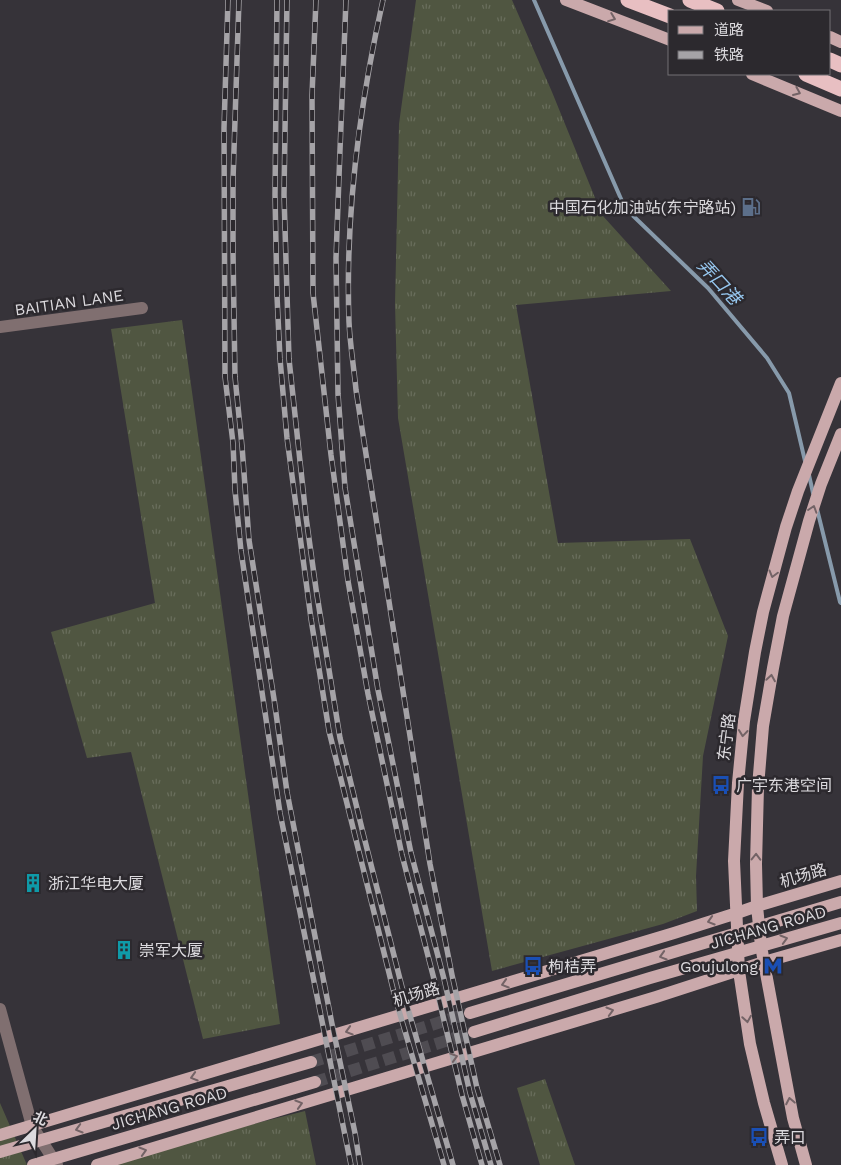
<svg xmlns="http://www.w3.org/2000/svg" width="841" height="1165" viewBox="0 0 841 1165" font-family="'Work Sans','Noto Sans SC',sans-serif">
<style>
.grass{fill:url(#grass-tufts)}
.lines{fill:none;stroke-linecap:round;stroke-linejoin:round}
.stream{stroke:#879aab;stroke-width:4}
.major-tunnel{stroke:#4f4c52;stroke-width:12;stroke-dasharray:12 6;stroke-linecap:butt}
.minor{stroke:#806f70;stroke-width:12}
.major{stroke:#caa9ab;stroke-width:12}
.highway{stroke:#e8bfc2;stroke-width:15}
.rail-casing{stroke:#a5a3a7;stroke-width:5.5}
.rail{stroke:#2c292e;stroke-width:4;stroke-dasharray:11;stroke-linecap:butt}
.oneway{stroke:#736366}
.labels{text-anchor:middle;stroke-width:5;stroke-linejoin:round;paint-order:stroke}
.poi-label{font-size:16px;fill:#dcdade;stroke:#2c292e;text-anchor:start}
.street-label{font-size:16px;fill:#dcdade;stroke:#2c292e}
.water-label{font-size:18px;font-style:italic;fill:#97c8f0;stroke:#2c292e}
</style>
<defs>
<pattern id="grass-tufts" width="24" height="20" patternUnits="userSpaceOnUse" patternTransform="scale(1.25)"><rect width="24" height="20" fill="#505641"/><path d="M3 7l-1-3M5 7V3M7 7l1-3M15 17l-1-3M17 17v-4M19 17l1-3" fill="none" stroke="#696e5c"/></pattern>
</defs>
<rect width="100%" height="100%" fill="#363339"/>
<path class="grass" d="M416,0H512L552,92L602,215L671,291L516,305L558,543L690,539L728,636L703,756L696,876L697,911L663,924L492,971L398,418L395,304L399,124Z
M182,320L280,1024L203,1039L131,752L87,758L51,632L155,603L111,329Z
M545,1079L575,1165H540L517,1088Z
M0,1103L27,1165H0Z
M305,1111L316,1165H90Z"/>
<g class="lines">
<path class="stream" d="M534,0L625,208L708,288L767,358L789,393L805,461
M809,475L813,493
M817,509L840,602L841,603"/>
<path class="major-tunnel" d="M311,1062L470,1013
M315,1082L474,1032"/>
<path class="minor" d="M0,327L142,308
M0,1009L32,1126L57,1165"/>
<path class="major" d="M566,0L670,40
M738,0L767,11
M830,37L841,42
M752,74L841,111
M470,1013L841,902
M474,1032L650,978L841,923
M0,1135L674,933L737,913L757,906L841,881
M0,1152L311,1062
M33,1165L315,1082
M97,1165L656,997L764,962L841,940
M782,1165L764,1103L750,1044L739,971L734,861L738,783L744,721L755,652L763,612L786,527L798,491L841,383
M806,1165L793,1118L771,1000L761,946L757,906L756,864L758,787L763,726L773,668L783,616L809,521L821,484L841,434"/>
<path class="highway" d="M628,0L670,16
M690,0L717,11
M830,60L841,65
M806,74L841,89"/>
<g class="rail-casing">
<path id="rail" d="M228,0L224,128L225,377L233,443L235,490L241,551L280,813L351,1165
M239,0L233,180V253L235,377L242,446L249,540L274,699L287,792L332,1024L355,1133L360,1165
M277,0L275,195L277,296L280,359L287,438L311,619L329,731L395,997L444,1165
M287,0L284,195L289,359L306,517L316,589L340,738L363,833L404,995L453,1165
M316,0L312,95L313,293L331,455L348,581L368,694L402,855L435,983L462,1095L482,1165
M346,0L340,150L336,258L338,394L345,488L378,690L411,853L444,979L470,1093L491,1165
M383,0C359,107 345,212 349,322C350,345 354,368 356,390L430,864L452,975L477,1088L500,1165"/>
</g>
<use href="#rail" class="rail"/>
</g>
<defs><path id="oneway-chevron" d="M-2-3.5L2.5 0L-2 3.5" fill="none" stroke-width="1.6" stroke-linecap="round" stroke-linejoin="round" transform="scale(1.25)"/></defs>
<g class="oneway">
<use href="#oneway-chevron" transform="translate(612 18) rotate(21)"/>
<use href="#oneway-chevron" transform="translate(797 92) rotate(23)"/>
<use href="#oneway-chevron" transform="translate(813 509) rotate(-72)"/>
<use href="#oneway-chevron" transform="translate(773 574) rotate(105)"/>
<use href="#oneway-chevron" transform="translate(771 678) rotate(-81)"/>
<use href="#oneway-chevron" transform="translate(743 733) rotate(96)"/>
<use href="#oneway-chevron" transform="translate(756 857) rotate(-89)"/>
<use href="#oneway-chevron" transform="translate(711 921) rotate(163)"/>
<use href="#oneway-chevron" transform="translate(784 939) rotate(-16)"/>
<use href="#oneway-chevron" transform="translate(663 956) rotate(163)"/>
<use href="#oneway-chevron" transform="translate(505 984) rotate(163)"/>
<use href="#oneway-chevron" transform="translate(610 1011) rotate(-16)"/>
<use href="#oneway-chevron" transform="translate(747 1019) rotate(81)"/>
<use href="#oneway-chevron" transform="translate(349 1031) rotate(163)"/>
<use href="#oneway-chevron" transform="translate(454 1057) rotate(-17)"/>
<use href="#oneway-chevron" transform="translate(194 1077) rotate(163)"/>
<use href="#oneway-chevron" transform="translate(790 1101) rotate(-101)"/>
<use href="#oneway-chevron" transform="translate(299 1104) rotate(-17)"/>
<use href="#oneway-chevron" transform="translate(79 1129) rotate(164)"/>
<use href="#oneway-chevron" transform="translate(143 1151) rotate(-17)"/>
</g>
<defs>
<g id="fuel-bare" transform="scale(1.5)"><path d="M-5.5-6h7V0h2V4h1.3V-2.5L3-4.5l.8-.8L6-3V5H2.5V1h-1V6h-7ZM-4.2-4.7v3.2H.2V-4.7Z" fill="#5c6f8a" stroke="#2c292e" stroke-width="2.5" paint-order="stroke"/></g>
<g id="bus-bare" transform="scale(1.5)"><path d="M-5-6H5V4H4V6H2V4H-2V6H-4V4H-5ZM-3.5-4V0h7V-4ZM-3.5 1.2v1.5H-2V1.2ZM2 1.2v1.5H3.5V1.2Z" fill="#1a4fb4" stroke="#2c292e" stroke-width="2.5" paint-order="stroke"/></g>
<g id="building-bare" transform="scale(1.5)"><path d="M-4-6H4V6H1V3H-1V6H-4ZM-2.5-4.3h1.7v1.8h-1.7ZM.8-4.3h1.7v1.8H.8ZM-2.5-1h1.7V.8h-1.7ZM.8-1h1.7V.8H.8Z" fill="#0f9aa8" stroke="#2c292e" stroke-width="2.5" paint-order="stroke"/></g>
<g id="metro-bare" transform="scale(1.5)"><path d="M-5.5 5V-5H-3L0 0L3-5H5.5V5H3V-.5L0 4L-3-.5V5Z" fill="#1a4fb4" stroke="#2c292e" stroke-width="2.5" paint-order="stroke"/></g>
</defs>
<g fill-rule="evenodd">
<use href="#fuel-bare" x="751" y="207"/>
<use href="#bus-bare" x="721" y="785"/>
<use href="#building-bare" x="33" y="883"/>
<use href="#building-bare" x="124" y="950"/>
<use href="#bus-bare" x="533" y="966"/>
<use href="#metro-bare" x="773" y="966"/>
<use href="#bus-bare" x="759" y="1137"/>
</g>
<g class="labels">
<g class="poi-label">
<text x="736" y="213" text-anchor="end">中国石化加油站(东宁路站)</text>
<text x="736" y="791">广宇东港空间</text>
<text x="48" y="889">浙江华电大厦</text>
<text x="139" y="956">崇军大厦</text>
<text x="548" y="972">枸桔弄</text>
<text x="758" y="972" text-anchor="end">Goujulong</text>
<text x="774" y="1143">弄口</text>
</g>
<g class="street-label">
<text transform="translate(69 302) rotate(-8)" y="6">BAITIAN LANE</text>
<text transform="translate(726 737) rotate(-83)" y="6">东宁路</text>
<text transform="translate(803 875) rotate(-16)" y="6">机场路</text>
<text transform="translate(768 927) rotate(-16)" y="6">JICHANG ROAD</text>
<text transform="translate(416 994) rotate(-17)" y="6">机场路</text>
<text transform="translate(169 1108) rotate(-16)" y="6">JICHANG ROAD</text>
</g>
<g class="water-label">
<text transform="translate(719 282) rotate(47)" y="6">弄口港</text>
</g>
</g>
<rect x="668" y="10" width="162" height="65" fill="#2c292e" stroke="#727074"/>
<rect x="678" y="26" width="25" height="8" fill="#caa9ab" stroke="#727074"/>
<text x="714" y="35" font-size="15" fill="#dcdade">道路</text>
<rect x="678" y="51" width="25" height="8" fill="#a5a3a7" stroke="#727074"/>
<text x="714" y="60" font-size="15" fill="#dcdade">铁路</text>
<g transform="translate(35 1130) rotate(25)" stroke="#2c292e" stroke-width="4" paint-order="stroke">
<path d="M0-4L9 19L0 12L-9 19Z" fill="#dcdade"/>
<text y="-8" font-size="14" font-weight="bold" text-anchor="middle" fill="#dcdade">北</text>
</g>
</svg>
